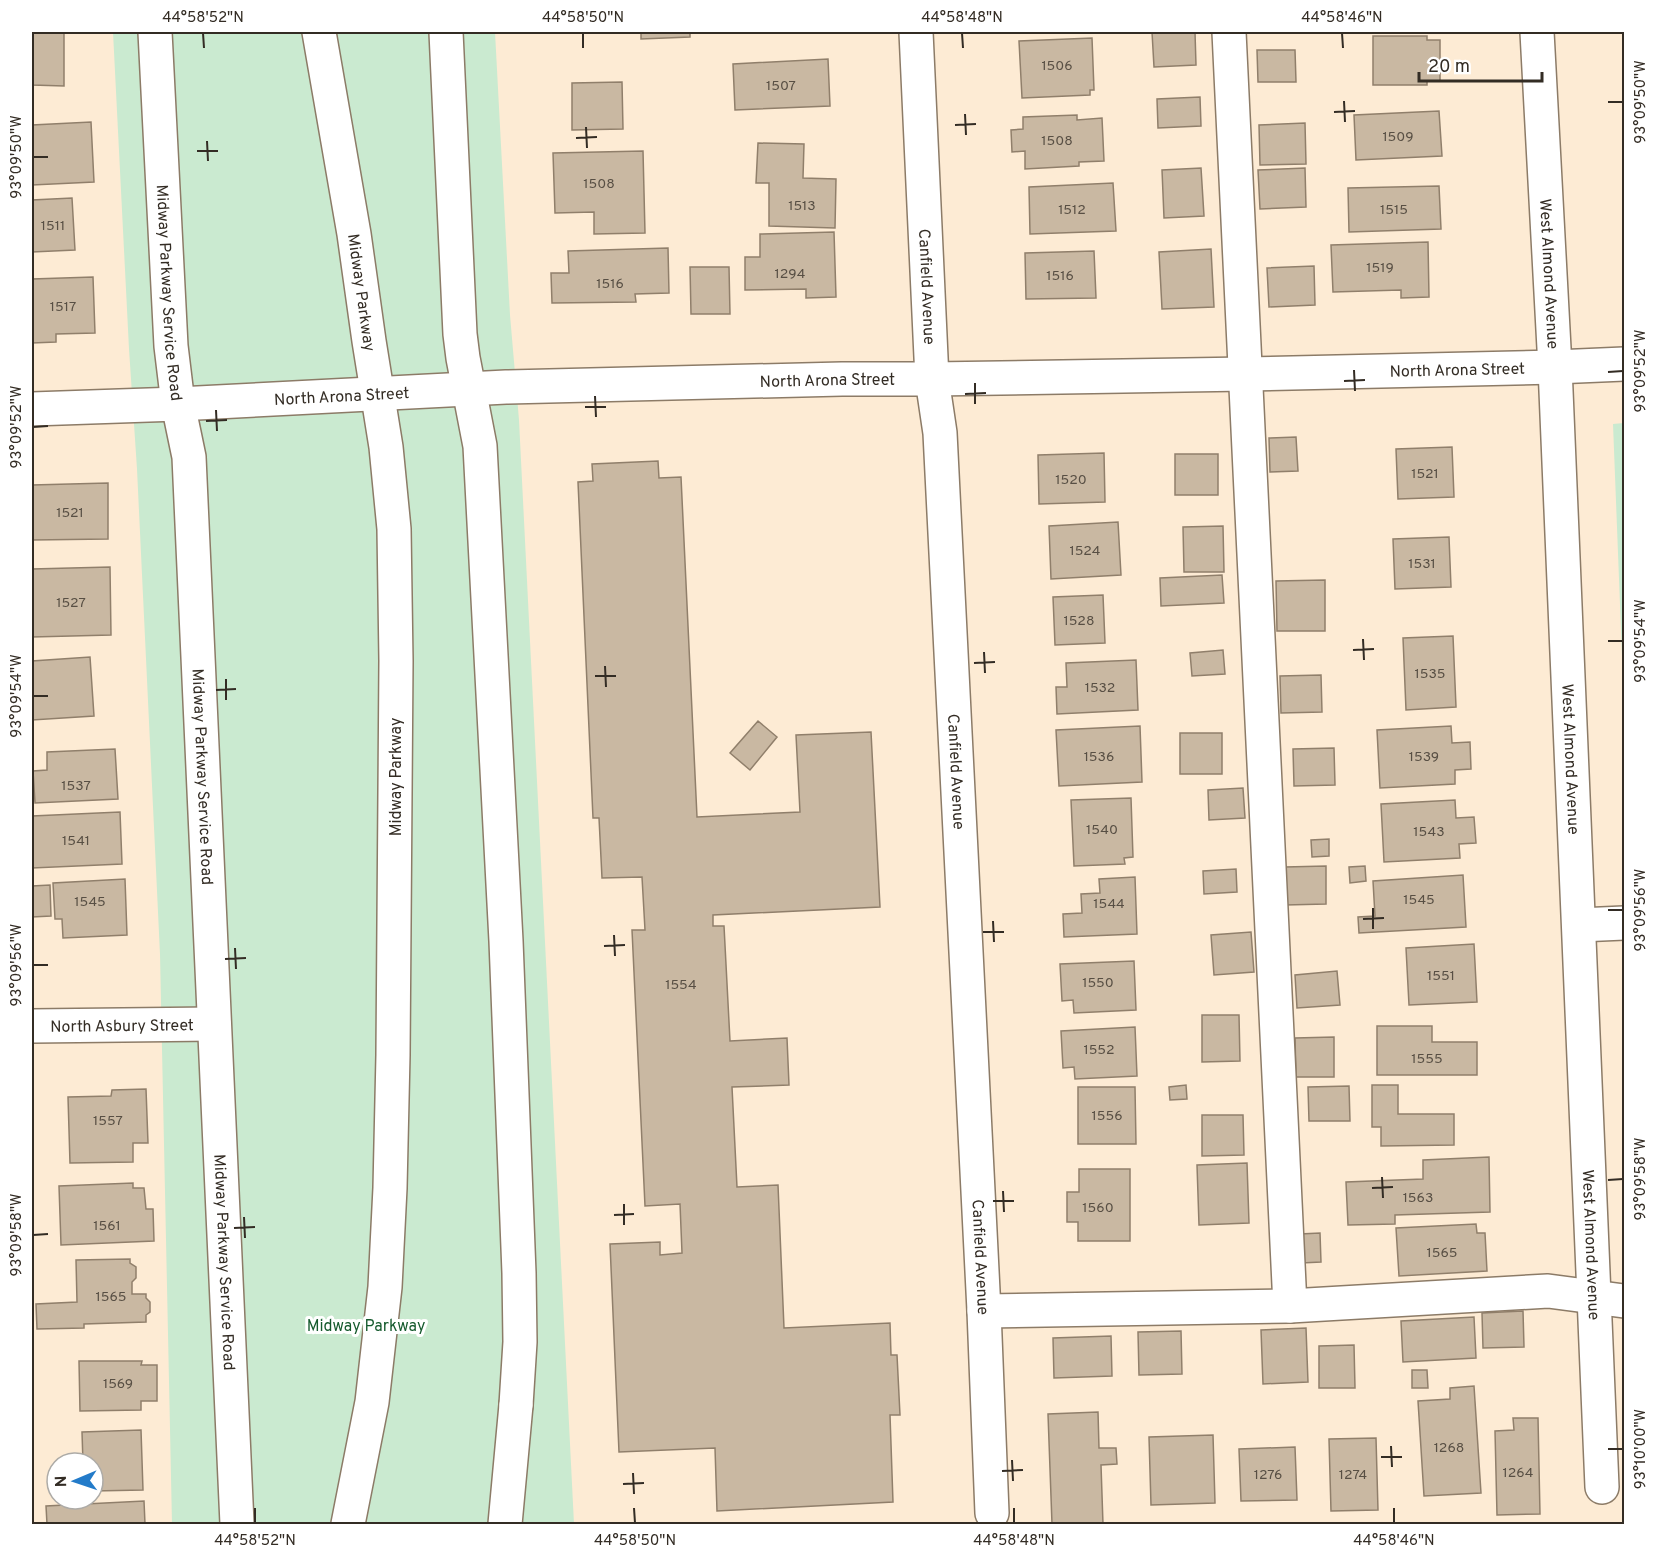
<svg xmlns="http://www.w3.org/2000/svg" width="1656" height="1556" viewBox="0 0 1656 1556" font-family="Overpass,sans-serif">
<style>
.green{fill:#caead0}
.building{fill:#c9b8a2;stroke:#907f6b;stroke-width:1.5}
.lines{fill:none;stroke-linecap:round;stroke-linejoin:round}
.minor-casing{stroke:#8c7b67;stroke-width:36}
.major-casing{stroke:#8c7b67;stroke-width:36}
.minor{stroke:#fff;stroke-width:33}
.major{stroke:#fff;stroke-width:33}
.ticks{fill:none;stroke:#332c24;stroke-width:2}
.labels{text-anchor:middle;stroke-width:6;stroke-linejoin:round;paint-order:stroke}
.number-label{font-size:14px;fill:#584f44}
.street-label{font-size:16px;fill:#332c24;stroke:#fff}
.park-label{font-size:16px;fill:#155a2d;stroke:#fff}
.neatline{fill:none;stroke:#332c24;stroke-width:2}
.ticks-label{font-size:15px;text-anchor:middle;fill:#332c24}
</style>
<rect width="100%" height="100%" fill="#fdebd4"/>
<path class="green" d="M113,32H495L510,315L519,420L574,1524H172L160,954L137,469L129,349Z
M1624,423V708L1613,424Z"/>
<path class="building" d="M32,32H64V86L32,85Z
M641,32H690V37L641,39Z
M1152,32H1195L1196,65L1154,67Z
M1373,36H1427V40H1440V81H1427V85H1373Z
M1092,38L1094,90H1090V95L1022,98L1019,41Z
M1257,50H1295L1296,82H1258Z
M828,59L830,106L735,110L733,64Z
M622,82L623,129L572,130V83Z
M1200,97L1201,126L1158,128L1157,99Z
M1439,111L1442,156L1356,160L1354,115Z
M1077,115V120L1102,118L1104,161L1079,162V166L1025,169V151L1012,152L1011,130L1023,129V117Z
M91,122L94,182L32,185V125Z
M1305,123L1306,164L1260,165L1259,125Z
M758,143L804,144L803,178L836,179L835,228L769,226V183H756Z
M643,151L645,233L594,234V212L555,213L553,153Z
M1201,168L1204,216L1164,218L1162,170Z
M1305,168L1306,207L1260,209L1258,170Z
M1113,183L1116,231L1030,234L1029,187Z
M1439,186L1441,229L1349,232L1348,188Z
M72,198L75,250L32,252V200Z
M834,232L836,297L806,298V289L745,290V257H760V234Z
M1428,242L1429,297L1401,298V290L1333,292L1331,245Z
M668,248L669,293L635,294L636,302L552,303L551,273H569L568,251Z
M1211,249L1214,307L1162,309L1159,252Z
M1094,251L1096,298L1026,299L1025,253Z
M1314,266L1315,305L1269,307L1267,268Z
M690,267H729L730,314H691Z
M93,277L95,333L56,334V342L32,343V279Z
M1296,437L1298,471L1270,472L1269,438Z
M1452,447L1454,497L1398,499L1396,449Z
M1104,453L1105,502L1039,504L1038,455Z
M1175,454H1218V495H1175Z
M658,461L659,478L681,477L697,817L800,812L796,735L871,732L880,907L713,915V926H724L730,1041L787,1038L789,1085L732,1087L737,1187L778,1185L784,1328L890,1323L891,1355H897L900,1415H890L893,1502L717,1511L715,1448L619,1452L610,1244L660,1242V1255L682,1253L680,1204L645,1206L632,930H645L642,877L602,878L599,818H593L578,482L593,481L592,464Z
M108,483V539L32,540V485Z
M1118,522L1121,575L1051,579L1049,526Z
M1223,526L1224,572H1184L1183,527Z
M1449,537L1451,587L1395,589L1393,539Z
M110,567L111,635L32,637V569Z
M1222,575L1224,603L1161,606L1160,578Z
M1325,580V631H1277L1276,581Z
M1103,595L1105,643L1055,645L1053,597Z
M1453,636L1456,707L1406,710L1403,638Z
M1223,650L1225,674L1192,676L1190,653Z
M90,657L94,716L32,720V661Z
M1136,660L1138,710L1057,714L1056,687H1067L1066,663Z
M1321,675L1322,712L1281,713L1280,676Z
M758,721L777,737L750,770L730,753Z
M1140,726L1142,782L1059,786L1056,730Z
M1451,726L1452,743L1470,742L1471,769L1455,770V784L1380,788L1377,730Z
M1180,733H1222V774H1180Z
M1334,748L1335,785L1294,786L1293,749Z
M115,749L118,799L35,803L33,771L47,770V752Z
M1243,788L1245,818L1209,820L1208,790Z
M1131,798L1133,857L1124,858L1125,864L1074,866L1071,800Z
M1455,800L1456,818L1474,817L1476,843L1459,844L1460,858L1384,862L1381,804Z
M120,812L122,864L32,868V816Z
M1329,839V856L1312,857L1311,840Z
M1326,866V904L1285,905V867Z
M1365,866L1366,881L1350,883L1349,867Z
M1236,869L1237,892L1204,894L1203,871Z
M1463,875L1466,927L1359,933L1358,917L1375,916L1373,881Z
M1135,877L1137,934L1064,937L1063,914L1082,913L1081,894L1100,893L1099,879Z
M125,879L127,935L63,938L62,919H55L53,883Z
M50,885L51,916L32,917V886Z
M1251,932L1254,972L1214,975L1211,935Z
M1474,944L1477,1002L1409,1005L1406,948Z
M1134,961L1136,1010L1074,1013L1073,1000L1062,1001L1060,964Z
M1337,971L1340,1005L1297,1008L1295,975Z
M1202,1015H1239L1240,1061L1202,1062Z
M1377,1026H1432V1042H1477V1075H1377Z
M1135,1027L1137,1076L1075,1079L1074,1067L1063,1068L1061,1031Z
M1334,1037V1077H1296L1295,1038Z
M1186,1085L1187,1099L1170,1100L1169,1087Z
M1372,1085H1398V1114H1454V1145L1381,1146V1127H1372Z
M1349,1086L1350,1121H1309L1308,1087Z
M1078,1087H1135L1136,1144H1078Z
M146,1089L148,1143H133V1162L70,1163L68,1097L111,1096L112,1090Z
M1202,1115H1243L1244,1155L1202,1156Z
M1489,1157L1490,1212L1395,1215V1224L1348,1225L1346,1182L1423,1179V1160Z
M1247,1163L1249,1223L1199,1225L1197,1165Z
M1079,1169H1130V1241H1078V1222H1067V1192H1079Z
M133,1183V1188H144L146,1209H153L154,1241L61,1245L59,1186Z
M1476,1224L1477,1233H1485L1487,1271L1399,1276L1396,1228Z
M1320,1233L1321,1262L1301,1263L1300,1234Z
M130,1259V1263L136,1267V1278L132,1282V1294H146V1298L150,1302V1312L146,1315V1322L84,1324V1328L37,1329L36,1304L77,1302L76,1260Z
M1523,1311L1524,1347L1483,1348L1482,1313Z
M1474,1317L1476,1358L1403,1362L1401,1321Z
M1306,1328L1308,1382L1263,1384L1261,1330Z
M1181,1331L1182,1374L1139,1375L1138,1332Z
M1111,1336L1112,1376L1054,1378L1053,1338Z
M1354,1345L1355,1388H1319V1346Z
M79,1361H142L141,1365H157V1401H141V1410L80,1411Z
M1412,1370H1427L1428,1388H1412Z
M1474,1386L1481,1493L1424,1496L1418,1401L1450,1399V1388Z
M1098,1412L1099,1448H1116L1117,1464L1101,1465L1103,1524H1052L1048,1414Z
M1513,1418H1538L1540,1514L1497,1515L1495,1431L1514,1430Z
M141,1430L143,1490L93,1491V1463H83L82,1432Z
M1213,1435L1215,1503L1151,1505L1149,1437Z
M1376,1438L1378,1510L1331,1511L1329,1439Z
M1295,1447L1297,1500L1241,1501L1239,1449Z
M144,1501L145,1524H47L46,1506Z"/>
<g class="lines">
<g class="minor-casing">
<g id="minor">
<path id="s1" d="M155,32L171,346L178,404L189,457L237,1524"/>
<path id="s2" d="M319,32L354,234L369,341L386,447L394,529L396,661L393,1055L390,1188L385,1287L372,1402L348,1524"/>
<path d="M446,32L460,334L463,358L480,446L506,941L519,1273L520,1342L516,1405"/>
<path id="s3" d="M916,32L932,379L940,433L984,1311L992,1513"/>
<path d="M1229,32L1290,1306"/>
<path id="s4" d="M1537,32L1555,367L1602,1487"/>
<path id="s5" d="M32,409L178,404L506,387L842,379H932L1246,374L1555,367L1624,364"/>
<path d="M1579,925L1624,923"/>
<path id="s6" d="M32,1026L214,1024"/>
<path d="M984,1311L1290,1306L1548,1291L1624,1301"/>
</g>
</g>
<g class="major-casing">
<path id="major" d="M505,1524L516,1405"/>
</g>
<use href="#minor" class="minor"/>
<use href="#major" class="major"/>
</g>
<path class="ticks" d="M203,33L204,48M583,33V48M962,33L963,48M1342,33L1343,48M1344,101L1345,122M1608,102H1623M1334,112L1355,111M965,114L966,135M955,125L976,124M586,127L587,148M576,138L597,137M207,141L208,161M197,151H218M33,157H48M1354,370L1355,391M1608,372L1623,371M1344,381L1365,380M975,383V404M965,394L986,393M595,396L596,417M585,407H606M216,410L217,431M206,421L227,420M33,427L48,426M1363,639L1364,660M1608,641H1623M1353,650L1374,649M984,652L985,673M974,663L995,662M605,666L606,687M595,676H616M226,679V700M216,690L236,689M33,696H48M1373,908V929M1608,910H1623M1363,919L1384,918M993,921L994,942M983,932H1004M614,935L615,956M604,946L625,945M235,948L236,969M225,959L246,958M33,965H48M1382,1177L1383,1198M1608,1180L1623,1179M1372,1188L1393,1187M1003,1191L1004,1212M993,1201H1014M624,1204V1225M614,1215L634,1214M244,1217L245,1238M234,1228L255,1227M33,1235L48,1234M1391,1446L1392,1467M1608,1449H1623M1381,1457H1402M1012,1460L1013,1481M1002,1471L1023,1470M633,1473L634,1494M623,1484L644,1483M255,1508V1523M634,1508L635,1523M1014,1508V1523M1394,1508V1523"/>
<g class="labels">
<g class="number-label">
<text x="1057" y="70">1506</text>
<text x="781" y="90">1507</text>
<text x="1398" y="141">1509</text>
<text x="1057" y="145">1508</text>
<text x="599" y="188">1508</text>
<text x="802" y="210">1513</text>
<text x="1072" y="214">1512</text>
<text x="1394" y="214">1515</text>
<text x="53" y="230">1511</text>
<text x="1380" y="272">1519</text>
<text x="790" y="278">1294</text>
<text x="1060" y="280">1516</text>
<text x="610" y="288">1516</text>
<text x="63" y="311">1517</text>
<text x="1425" y="478">1521</text>
<text x="1071" y="484">1520</text>
<text x="70" y="517">1521</text>
<text x="1085" y="555">1524</text>
<text x="1422" y="568">1531</text>
<text x="71" y="607">1527</text>
<text x="1079" y="625">1528</text>
<text x="1430" y="678">1535</text>
<text x="1100" y="692">1532</text>
<text x="1099" y="761">1536</text>
<text x="1424" y="761">1539</text>
<text x="76" y="790">1537</text>
<text x="1102" y="834">1540</text>
<text x="1429" y="836">1543</text>
<text x="76" y="845">1541</text>
<text x="1419" y="904">1545</text>
<text x="90" y="906">1545</text>
<text x="1109" y="908">1544</text>
<text x="1441" y="980">1551</text>
<text x="1098" y="987">1550</text>
<text x="681" y="989">1554</text>
<text x="1099" y="1054">1552</text>
<text x="1427" y="1063">1555</text>
<text x="1107" y="1120">1556</text>
<text x="108" y="1125">1557</text>
<text x="1418" y="1202">1563</text>
<text x="1098" y="1212">1560</text>
<text x="107" y="1230">1561</text>
<text x="1442" y="1257">1565</text>
<text x="111" y="1301">1565</text>
<text x="118" y="1388">1569</text>
<text x="1449" y="1452">1268</text>
<text x="1518" y="1477">1264</text>
<text x="1268" y="1479">1276</text>
<text x="1353" y="1479">1274</text>
</g>
<g class="street-label">
<text dy="6" stroke="none"><textPath href="#s4" startOffset="242">West Almond Avenue</textPath></text>
<text dy="6" stroke="none"><textPath href="#s3" startOffset="255">Canfield Avenue</textPath></text>
<text dy="6" stroke="none"><textPath href="#s1" startOffset="261">Midway Parkway Service Road</textPath></text>
<text dy="6" stroke="none"><textPath href="#s2" startOffset="264">Midway Parkway</textPath></text>
<text dy="6" stroke="none"><textPath href="#s5" startOffset="1426">North Arona Street</textPath></text>
<text dy="6" stroke="none"><textPath href="#s5" startOffset="796">North Arona Street</textPath></text>
<text dy="6" stroke="none"><textPath href="#s5" startOffset="310">North Arona Street</textPath></text>
<text dy="6" stroke="none"><textPath href="#s4" startOffset="728">West Almond Avenue</textPath></text>
<text dy="6" stroke="none"><textPath href="#s3" startOffset="741">Canfield Avenue</textPath></text>
<text dy="6" stroke="none"><textPath href="#s1" startOffset="747">Midway Parkway Service Road</textPath></text>
<text transform="translate(395 777) rotate(-90)" y="6">Midway Parkway</text>
<text dy="6" stroke="none"><textPath href="#s6" startOffset="90">North Asbury Street</textPath></text>
<text dy="6" stroke="none"><textPath href="#s4" startOffset="1214">West Almond Avenue</textPath></text>
<text dy="6" stroke="none"><textPath href="#s3" startOffset="1227">Canfield Avenue</textPath></text>
<text dy="6" stroke="none"><textPath href="#s1" startOffset="1233">Midway Parkway Service Road</textPath></text>
</g>
<g class="park-label">
<text x="366" y="1331">Midway Parkway</text>
</g>
</g>
<rect width="1656" height="1556" fill="none" stroke="#ffffff" stroke-width="66"/>
<g transform="translate(75 1481) rotate(268)"><circle r="28" fill="#ffffff" stroke="#adaba7" stroke-width="1.5"/>
<path d="M0-4.5L10 22L0 15L-10 22Z" fill="#237bc9"/>
<text y="-9" font-size="16" font-weight="bold" text-anchor="middle" fill="#332c24">N</text>
</g>
<path d="M1419 72v9h123v-9" fill="none" stroke="#332c24" stroke-width="3"/>
<text x="1428" y="72" font-size="18" fill="#332c24" stroke="#ffffff" stroke-width="4.5" paint-order="stroke">20 m</text>
<rect x="33" y="33" width="1590" height="1490" class="neatline"/>
<g class="ticks-label">
<text x="203" y="22">44°58'52"N</text>
<text x="583" y="22">44°58'50"N</text>
<text x="962" y="22">44°58'48"N</text>
<text x="1342" y="22">44°58'46"N</text>
<text transform="translate(1640 102) rotate(-90)" y="5">93°09'50"W</text>
<text transform="translate(16 157) rotate(-90)" y="5">93°09'50"W</text>
<text transform="translate(1640 371) rotate(-90)" y="5">93°09'52"W</text>
<text transform="translate(16 427) rotate(-90)" y="5">93°09'52"W</text>
<text transform="translate(1640 641) rotate(-90)" y="5">93°09'54"W</text>
<text transform="translate(16 696) rotate(-90)" y="5">93°09'54"W</text>
<text transform="translate(1640 910) rotate(-90)" y="5">93°09'56"W</text>
<text transform="translate(16 965) rotate(-90)" y="5">93°09'56"W</text>
<text transform="translate(1640 1179) rotate(-90)" y="5">93°09'58"W</text>
<text transform="translate(16 1235) rotate(-90)" y="5">93°09'58"W</text>
<text transform="translate(1640 1449) rotate(-90)" y="5">93°10'00"W</text>
<text x="255" y="1545">44°58'52"N</text>
<text x="635" y="1545">44°58'50"N</text>
<text x="1014" y="1545">44°58'48"N</text>
<text x="1394" y="1545">44°58'46"N</text>
</g>
</svg>
